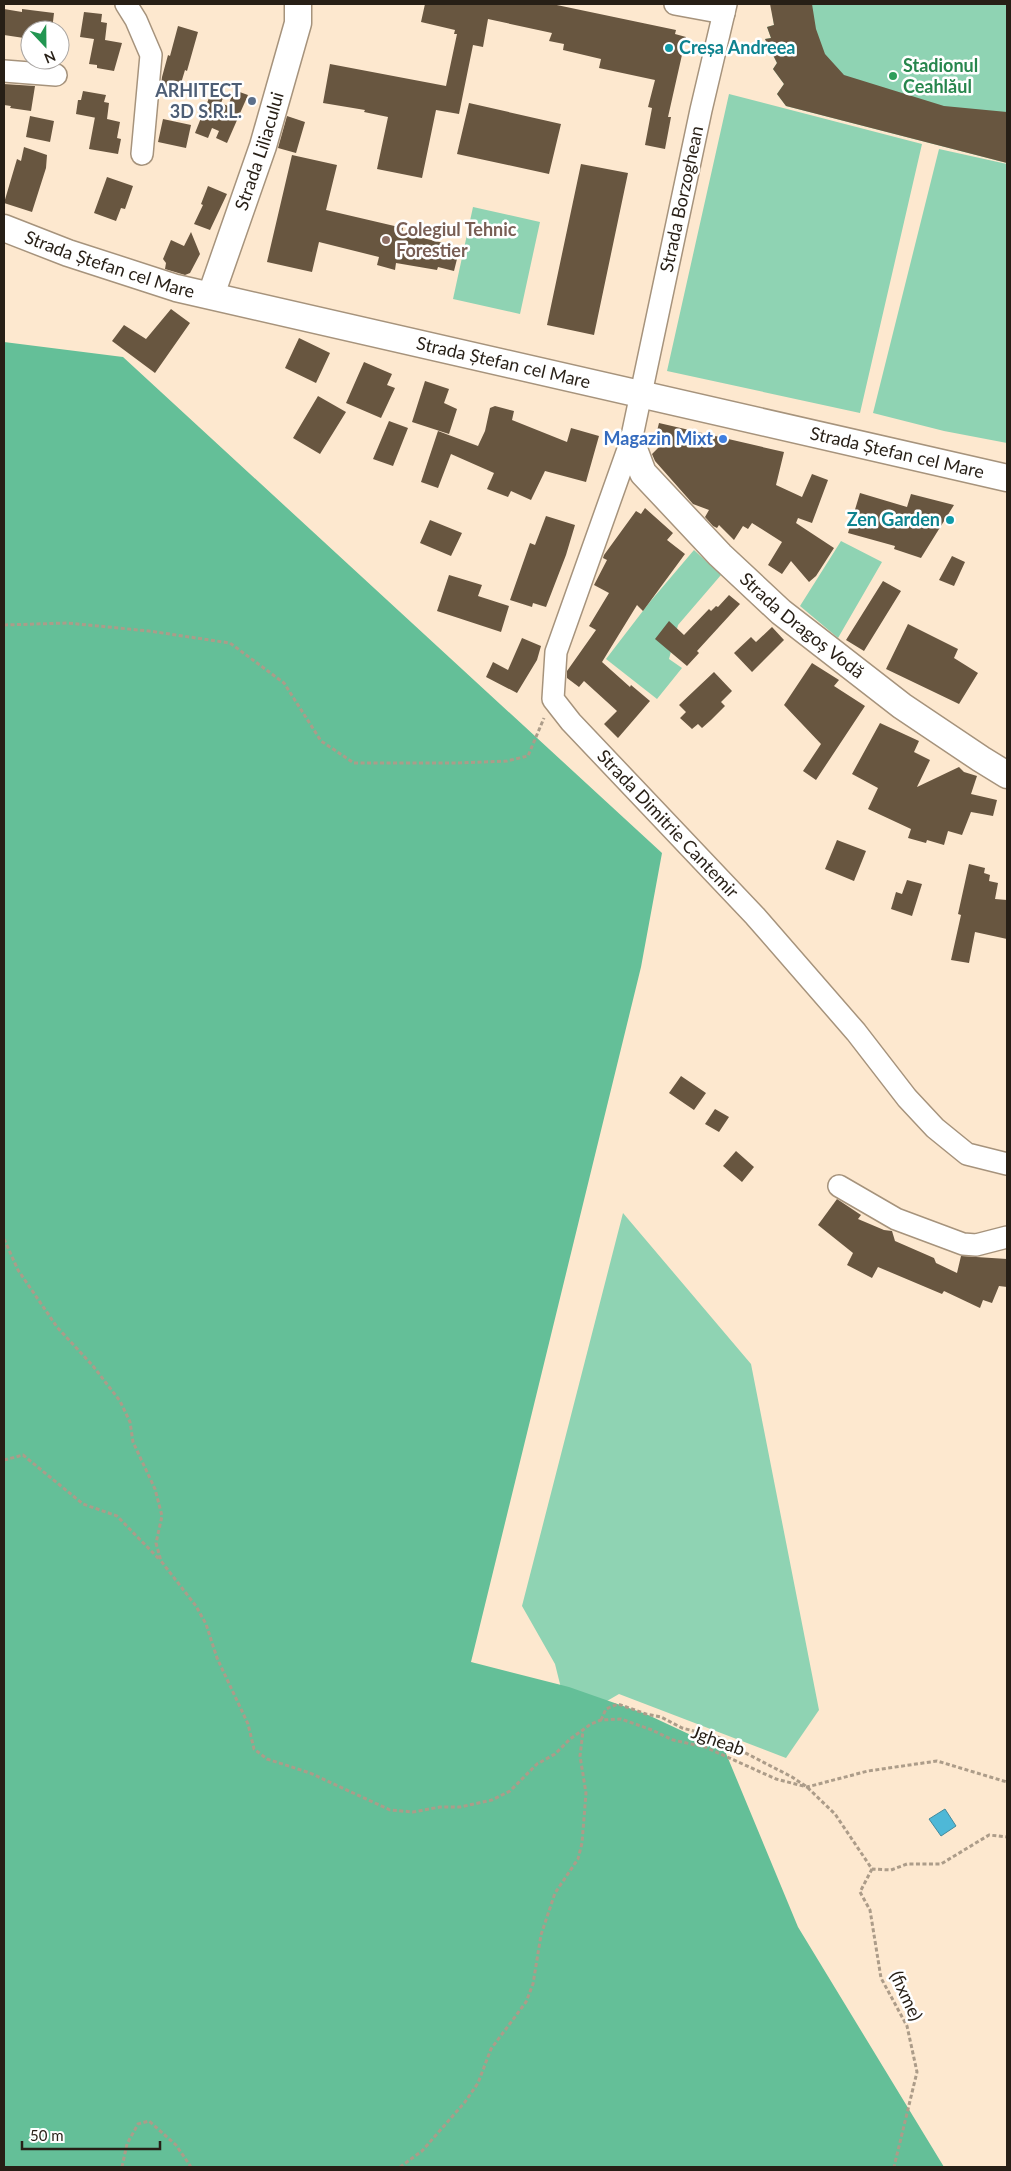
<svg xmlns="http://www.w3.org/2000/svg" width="1011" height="2171" viewBox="0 0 1011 2171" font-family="Lato,sans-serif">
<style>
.green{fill:#8fd3b3}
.forest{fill:#64bf98}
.water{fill:#4eb8d7;stroke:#428a9d}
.building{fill:#685640}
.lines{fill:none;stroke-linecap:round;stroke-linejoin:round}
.minor-casing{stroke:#a6937c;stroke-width:24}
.tertiary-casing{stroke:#a6937c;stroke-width:29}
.path{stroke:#ac9c89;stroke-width:3;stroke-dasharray:4 2.5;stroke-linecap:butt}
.minor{stroke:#fff;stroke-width:21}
.tertiary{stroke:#fff;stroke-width:26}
.culture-dot{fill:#0f9aa8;stroke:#fff;stroke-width:2}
.leisure-dot{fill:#2e9e5b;stroke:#fff;stroke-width:2}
.service-dot{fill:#5c6f8a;stroke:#fff;stroke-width:2}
.education-dot{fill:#8d6e63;stroke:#fff;stroke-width:2}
.shop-dot{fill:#3f7fe0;stroke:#fff;stroke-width:2}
.labels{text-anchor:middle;stroke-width:5;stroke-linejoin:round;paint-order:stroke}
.culture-label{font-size:18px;font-weight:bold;fill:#0d838f;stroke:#fff;text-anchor:start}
.leisure-label{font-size:18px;font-weight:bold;fill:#27864d;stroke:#fff;text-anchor:start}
.service-label{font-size:18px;font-weight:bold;fill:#4e5e75;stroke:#fff;text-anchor:end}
.street-label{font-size:18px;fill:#271f16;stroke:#fff}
.education-label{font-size:18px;font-weight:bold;fill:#785e54;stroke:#fff;text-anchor:start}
.shop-label{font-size:18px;font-weight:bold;fill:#366cbe;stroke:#fff;text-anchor:end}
</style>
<rect width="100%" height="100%" fill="#fde8cf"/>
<path class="green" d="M771,4H1007V163L786,106L777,94L784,84L773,69L777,63L765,39L771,38L767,27L774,25Z
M729,94L922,144L860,413L667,371Z
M939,149L1007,164V443L944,431L873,413Z
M473,207L540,222L520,314L453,299Z
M841,541L882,562L838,638L800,606Z
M694,550L721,575L678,625L669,659L682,668L657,699L606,659L649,603Z
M623,1213L751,1364L819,1710L786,1758L619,1694L576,1719L567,1712L555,1664L522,1606Z"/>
<path class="forest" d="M4,342L123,357L662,853L641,967L471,1662L569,1687L646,1714L725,1751L798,1927L944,2167H4Z"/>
<path class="water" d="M945,1809L956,1826L941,1836L929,1819Z"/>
<path class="building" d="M425,4H552L676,30L675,34L686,37L668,117H671L665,149L645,145L652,108L648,107L655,80L599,68L601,59L563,50L564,44L549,41L552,33L488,19L483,47L473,45L459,114L436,110L422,178L377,169L388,117L364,112L365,110L323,103L330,64L446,86L457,34H454L455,30L421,22Z
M770,4H812L816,29L825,54L844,75L944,106L1007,112V163L786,106L777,94L784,84L773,69L777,63L765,39L771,38L767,27L774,25Z
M4,9L22,12V9L54,13L52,30H30V35L24,34V38L4,35Z
M84,12L102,14L101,22L107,23L105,40L122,43L114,71L97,68V65L89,64L94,39L80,37Z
M178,26L198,32L187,71L185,70L179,90L161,85L162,77L168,55L170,56Z
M4,84L35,86L31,111L10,108L11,106L4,105Z
M213,88L225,93L221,103L228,106L234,90L248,95L227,143L216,138L219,131L212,128L208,138L195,133Z
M83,91L106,95L104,102L109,103L107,119L120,122L117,138L121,139L118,154L89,149L95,117L102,119L76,114L78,100H81Z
M469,103L561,124L549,174L457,154Z
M30,116L54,121L50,142L26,137Z
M287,116L305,122L296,153L278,148Z
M163,119L191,125L186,148L158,142Z
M24,147L47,155L46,168L32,212L4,203L17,159L21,161Z
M292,155L337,165L326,210L403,228L402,233L460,247L454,271L438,267L437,270L396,263L395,270L377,265L379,257L319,242L312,272L267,262Z
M581,164L628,173L594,335L547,325Z
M107,177L133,186L125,209L121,208L116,221L94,213Z
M208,186L227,194L210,230L194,224L203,205L201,204Z
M191,232L200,254L190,273L185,275L165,269L166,263L163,259L171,240L184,246Z
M171,309L190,323L155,373L112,341L124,325L146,339Z
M299,338L330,353L316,383L285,368Z
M364,362L392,374L387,385L395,388L381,418L346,403Z
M425,381L449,389L444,403L457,409L449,434L412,422Z
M318,396L346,412L320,454L293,438Z
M495,406L514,411L512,420L567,442L571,428L599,436L586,482L545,471L531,500L511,491L508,497L487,489L494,473L451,454L438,488L421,482L438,431L478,446L485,431L490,408Z
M389,421L408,428L393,466L373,459Z
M659,423L784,452L776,485L802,497L812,474L828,480L812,523L798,518L796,523L834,548L816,576L809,582L791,561L782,574L768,565L782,542L752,523L748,529L743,526L734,540L719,525L717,528L713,526L705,517L709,510L693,504L655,461L652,454L661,445L654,443Z
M860,493L907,507L911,494L954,505L921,558L894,549L895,546L848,533Z
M645,508L673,533L667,540L685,554L643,611L637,605L602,662L630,687L631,685L650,701L618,738L604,724L617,711L584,681L579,687L567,678V671L596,630L589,626L609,593L594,585L607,560L603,558L604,555L636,511L641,514Z
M546,516L575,525L566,555L546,607L533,603L532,607L510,600L530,543L535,545Z
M430,520L462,533L451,556L420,543Z
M952,556L965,562L954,586L939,580Z
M449,575L482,585L478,596L509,606L501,632L437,611Z
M883,581L901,591L864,651L846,640Z
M729,595L740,604L697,651L699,653L687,666L655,639L669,621L684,635L709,609L711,611L716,606L718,607Z
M908,624L958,649L954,658L978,673L959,704L886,669Z
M772,627L784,640L752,672L734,653L751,637L756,642Z
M522,638L541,646L537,660L517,693L486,677L493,662L508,670Z
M812,663L839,680L834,686L865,706L816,780L803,771L821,744L784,705Z
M714,672L732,691L721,702L725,706L711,720L702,728L698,724L692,729L680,718L686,712L679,705Z
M880,723L919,741L914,752L930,760L917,787L959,767L964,772L977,776L971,794L997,800L993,816L971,812L962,835L948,831L944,845L927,840L926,843L908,838L911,829L868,809L878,788L852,774Z
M837,840L866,851L854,881L825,869Z
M969,864L985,868L984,873L990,875L989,881L998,883L995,899L1007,900V939L975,932L969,963L951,960L961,915L958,914Z
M907,880L922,884L912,916L891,909L896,892L902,894Z
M681,1076L706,1093L694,1110L669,1093Z
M715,1109L729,1117L719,1132L705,1124Z
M736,1151L754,1167L742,1182L723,1166Z
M837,1199L861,1215L858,1219L884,1230L892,1231L895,1241L934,1258L936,1263L957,1273L961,1256L1007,1259V1287L999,1286L992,1303L983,1300L980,1308L944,1291L942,1294L878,1267L872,1278L847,1265L853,1253L818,1225Z"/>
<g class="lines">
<g class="minor-casing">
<g id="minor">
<path d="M126,4L136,20L151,55L142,154"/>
<path d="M675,4L724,13"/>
<path id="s1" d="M726,4L701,110L631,441L556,652L553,699L571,722L755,916L856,1032L907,1098L935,1128L967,1154L1007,1164"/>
<path d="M4,71L56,75"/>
<path d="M839,1186L896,1219L963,1244L976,1245L1007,1237"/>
</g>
</g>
<g class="tertiary-casing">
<g id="tertiary">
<path id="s2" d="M4,228L68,253L176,288L1007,478"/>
<path id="s3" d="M211,295L263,146L298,23V4"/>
<path id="s4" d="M631,441L643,473L720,555L781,612L902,706L981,759L1007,775"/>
</g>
</g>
<path class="path" d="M4,625L67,623L149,631L230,643L284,683L321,741L354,763H456L507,761L528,756L544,718
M4,1239L18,1270L57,1327L93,1366L120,1401L130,1422L133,1442L155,1489L162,1516L156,1543L161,1561L196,1606L206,1624L217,1658L248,1724L254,1749L267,1759L310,1773L390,1810L413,1812L440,1807H460L492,1800L510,1791L537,1764L555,1754L570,1739L591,1724L601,1720L621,1719L652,1730L673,1740L705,1747L776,1779L807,1787L868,1771L937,1761L1007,1782
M4,1460L23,1455L83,1504L117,1516L159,1559
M601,1720L606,1709L618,1704L646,1714L661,1717L682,1728L721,1738L732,1746L792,1777L807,1787L835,1814L872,1869L891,1870L907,1864H941L989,1835L1007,1837
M872,1869L860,1892L870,1910L881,1978L907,2026L917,2072L894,2167
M122,2167L127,2144L138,2124L149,2121L176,2145L191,2167
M400,2167L422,2151L465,2102L478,2083L491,2049L526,2002L533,1984L541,1935L555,1893L578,1859L582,1843L586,1793L580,1756L583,1731"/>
<use href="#minor" class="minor"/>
<use href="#tertiary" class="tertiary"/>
</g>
<g class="culture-dot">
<circle cx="669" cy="48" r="5"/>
<circle cx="950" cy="520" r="5"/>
</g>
<circle class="leisure-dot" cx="893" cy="76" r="5"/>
<circle class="service-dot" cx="252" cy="101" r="5"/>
<circle class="education-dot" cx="386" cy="240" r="5"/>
<circle class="shop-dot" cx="723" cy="439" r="5"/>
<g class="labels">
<g class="culture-label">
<text x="679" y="54">Creșa Andreea</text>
<text x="940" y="526" text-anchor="end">Zen Garden</text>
</g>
<g class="leisure-label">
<text x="903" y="72">Stadionul<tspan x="903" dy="21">Ceahlăul</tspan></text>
</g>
<g class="service-label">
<text x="242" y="97">ARHITECT<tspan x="242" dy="21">3D S.R.L.</tspan></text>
</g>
<g class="street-label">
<text dy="6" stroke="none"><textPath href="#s3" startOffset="152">Strada Liliacului</textPath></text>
<text transform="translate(682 199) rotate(-78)" y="6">Strada Borzoghean</text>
<text dy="6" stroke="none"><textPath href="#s2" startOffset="112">Strada Ștefan cel Mare</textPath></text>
<text dy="6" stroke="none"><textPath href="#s2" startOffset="518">Strada Ștefan cel Mare</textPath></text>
<text dy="6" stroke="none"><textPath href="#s2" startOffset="922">Strada Ștefan cel Mare</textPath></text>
<text dy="6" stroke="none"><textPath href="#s4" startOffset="255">Strada Dragoș Vodă</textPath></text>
<text dy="6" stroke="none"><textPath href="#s1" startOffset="888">Strada Dimitrie Cantemir</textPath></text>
<text transform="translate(718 1741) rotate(20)" y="6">Jgheab</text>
<text transform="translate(906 1996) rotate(65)" y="6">(fixme)</text>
</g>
<g class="education-label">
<text x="396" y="236">Colegiul Tehnic<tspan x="396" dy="21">Forestier</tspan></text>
</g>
<g class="shop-label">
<text x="713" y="445">Magazin Mixt</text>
</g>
</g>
<rect width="1011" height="2171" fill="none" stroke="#271f16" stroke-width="10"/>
<g transform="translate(45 45) rotate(158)"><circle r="24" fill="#ffffff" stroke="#a9a5a2"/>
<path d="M0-4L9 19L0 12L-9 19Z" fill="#229651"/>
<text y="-8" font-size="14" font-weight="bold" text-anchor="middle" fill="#271f16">N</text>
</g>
<path d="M22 2141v8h138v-8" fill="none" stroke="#271f16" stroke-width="2.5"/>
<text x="30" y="2141" font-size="15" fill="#271f16" stroke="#ffffff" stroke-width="4" paint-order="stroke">50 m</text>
</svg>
